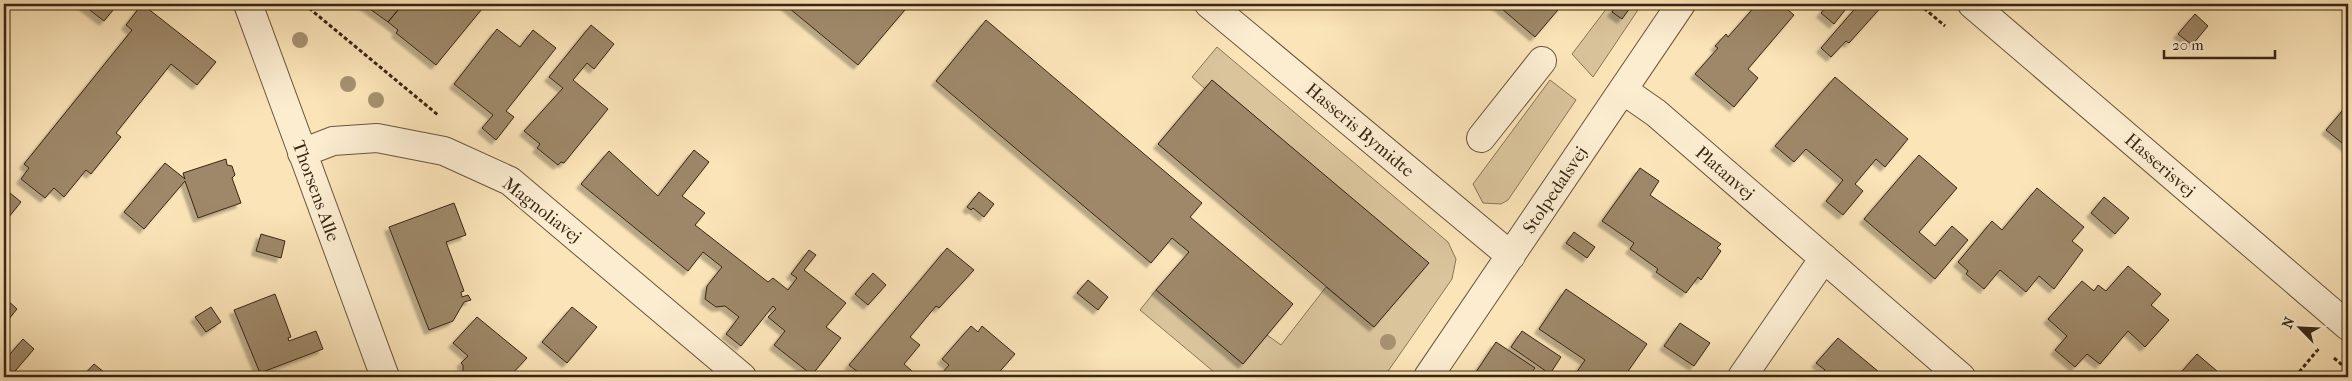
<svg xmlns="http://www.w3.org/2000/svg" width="2352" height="381" viewBox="0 0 2352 381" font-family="'IM FELL French Canon',serif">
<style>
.green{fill:#dac49c;stroke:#8a7458}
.building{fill:#9e8869;stroke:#392513;filter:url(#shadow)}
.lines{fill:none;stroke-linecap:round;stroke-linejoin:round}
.minor-casing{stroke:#6a553c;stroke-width:30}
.path{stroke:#392513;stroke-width:3;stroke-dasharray:4 2.5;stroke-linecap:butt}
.minor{stroke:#fcedd1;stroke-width:28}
.tree{fill:#a69170}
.labels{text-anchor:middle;stroke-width:4;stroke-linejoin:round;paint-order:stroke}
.street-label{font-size:18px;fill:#392513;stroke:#fcedd1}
</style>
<defs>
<filter id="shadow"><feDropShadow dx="-4.5" dy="4.5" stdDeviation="1" flood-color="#0004"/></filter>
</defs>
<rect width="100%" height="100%" fill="#fbe4b8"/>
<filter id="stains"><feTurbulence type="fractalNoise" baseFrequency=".004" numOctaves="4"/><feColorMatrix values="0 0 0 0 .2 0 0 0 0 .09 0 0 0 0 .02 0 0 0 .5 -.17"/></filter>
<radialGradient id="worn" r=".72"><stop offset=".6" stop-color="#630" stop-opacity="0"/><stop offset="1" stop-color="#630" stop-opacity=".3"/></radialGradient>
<path class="green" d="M1610,4H1642L1593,77L1572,54Z
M1217,47L1448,242L1456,259L1452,279L1384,377H1220L1140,310L1156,290L1243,364L1267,335L1281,345L1326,287L1374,327L1428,263L1212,80L1205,89L1192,77Z
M1550,80L1576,100L1508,200L1501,204L1483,203L1473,184Z"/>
<path class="building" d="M82,4H118L104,21Z
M142,4L216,62L197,85L171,64L116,133L121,137L91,174L86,170L64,197L54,188L45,198L21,179L29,168L24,164L132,30L126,25Z
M363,4H403L388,22Z
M403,4H486L436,65L396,33L398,30L388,22Z
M784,4H910L858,65Z
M1496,4H1563L1535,37Z
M1618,4L1632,5L1622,19L1612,12Z
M1757,4H1781L1794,15L1748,69L1758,78L1734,107L1695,74L1718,48L1715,46L1726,34L1728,37Z
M1828,4H1847L1849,5L1834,24L1821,13Z
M1859,4H1884L1849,43L1846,41L1831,57L1821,48Z
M2195,14L2208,26L2192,45L2178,34Z
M986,20L1202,203L1190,217L1293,304L1243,364L1156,290L1189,252L1172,238L1151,263L936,81Z
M591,25L614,44L594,69L587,63L573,80L608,109L564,163L561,162L558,165L537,148L540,144L524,131L563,88L549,77Z
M497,29L520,47L533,30L556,48L506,111L514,117L496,140L482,128L493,115L454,84Z
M1835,77L1908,139L1885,167L1876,159L1855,184L1863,191L1843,215L1826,201L1843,180L1806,149L1794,162L1775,146Z
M1212,80L1429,263L1374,327L1158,144Z
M2348,104V148L2326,130Z
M694,150L709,162L682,196L705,213L695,225L768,282L773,278L788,290L797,278L791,274L809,250L816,255L804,270L846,303L826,327L841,338L812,375L774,345L785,331L768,317L776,309L773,306L741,346L726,334L739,317L725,306L716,307L705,299L707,286L722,267L703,252L688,271L581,184L609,151L658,196Z
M1919,155L1957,188L1919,232L1935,246L1952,226L1968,240L1935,279L1864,219Z
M226,159L227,165L232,166L235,175L232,178L241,203L198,218L185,181L144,229L124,212L165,163L185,179L183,173Z
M1640,168L1659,181L1650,195L1721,244L1717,248L1721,251L1701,280L1698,277L1686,293L1656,272L1658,269L1630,249L1634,243L1602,221Z
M4,188L21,202L4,223Z
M2037,188L2084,227L2072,241L2083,250L2054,289L2039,276L2026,292L2000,270L1984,289L1966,274L1968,271L1958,262L1992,221L2002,230Z
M979,192L994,204L984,217L973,208L971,210L967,207Z
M2104,197L2129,218L2115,234L2091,213Z
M454,203L466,235L446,242L464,291L461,292L462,297L468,295L471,300L464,302L453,321L429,330L389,227Z
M1574,232L1595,247L1587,258L1566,243Z
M261,234L285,241L281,258L256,251Z
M947,248L974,270L939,308L936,306L910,337L920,345L904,364L912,371L906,377H864L849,365Z
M2128,266L2161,294L2151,305L2169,320L2145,347L2128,331L2100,364L2087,354L2075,367L2055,350L2067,336L2048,319L2082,281L2094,291L2098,285L2106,291Z
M873,273L886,285L868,305L855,294Z
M1088,280L1108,297L1098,310L1077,293Z
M1566,289L1647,344L1624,377L1608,376L1575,377L1574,376L1585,360L1539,329Z
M275,294L291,337L288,338L289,341L316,331L323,349L260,373L234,310Z
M4,297L17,309L4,325Z
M211,307L221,322L206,332L195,317Z
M572,307L597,327L567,363L542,342Z
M477,317L527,358L509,377L463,376V365L461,363L468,356L453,343Z
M1680,323L1710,343L1694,366L1664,346Z
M971,326L978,332L982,326L1015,354L995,377H939L949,365L942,359Z
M1522,331L1561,357L1550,374L1511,347Z
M1838,338L1885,377H1826L1822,374L1825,370L1816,363Z
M23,339L34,349L10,377H4V361Z
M1496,342L1535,368L1528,377H1477L1474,375Z
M2197,354L2224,377H2177Z
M94,364L110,377H82Z"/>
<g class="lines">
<g class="minor-casing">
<path id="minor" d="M248,4L385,377
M1209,4L1511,256
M1972,4L2348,326
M1623,90L1656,113L1961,377
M1481,138L1542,61
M302,153L333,141L377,138L444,151L510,181L742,377
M1428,377L1681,4
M1742,377L1824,258"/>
</g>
<path class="path" d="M304,4L438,115
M1919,4L1945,26
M2334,358L2348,370
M2295,377L2320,347"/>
<use href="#minor" class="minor"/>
</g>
<g class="tree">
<circle cx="300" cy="40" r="8"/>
<circle cx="348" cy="84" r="8"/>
<circle cx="376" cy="100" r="8"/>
<circle cx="1388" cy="342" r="8"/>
</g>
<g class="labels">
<g class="street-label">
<text transform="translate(1360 130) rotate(40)" y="6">Hasseris Bymidte</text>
<text transform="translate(2160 165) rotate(41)" y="6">Hasserisvej</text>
<text transform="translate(1725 173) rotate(41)" y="6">Platanvej</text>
<text transform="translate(1555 190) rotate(-56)" y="6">Stolpedalsvej</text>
<text transform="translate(316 191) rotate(70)" y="6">Thorsens Alle</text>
<text transform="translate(542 210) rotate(38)" y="6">Magnoliavej</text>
</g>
</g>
<rect width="2352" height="381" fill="none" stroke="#fbe4b8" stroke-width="20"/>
<rect x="5" y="5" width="2342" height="371" fill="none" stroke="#392513" stroke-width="2.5"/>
<rect x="10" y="10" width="2332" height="361" fill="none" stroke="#392513"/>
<g transform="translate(2300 328) rotate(294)" stroke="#fcedd1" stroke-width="4" paint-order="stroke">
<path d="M0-4L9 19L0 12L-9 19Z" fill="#392513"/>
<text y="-8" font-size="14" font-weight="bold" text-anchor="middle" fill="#392513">N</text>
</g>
<path d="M2164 50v8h111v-8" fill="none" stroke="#392513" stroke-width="2.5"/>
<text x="2172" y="50" font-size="15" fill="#392513" stroke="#fcedd1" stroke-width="4" paint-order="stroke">20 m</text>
<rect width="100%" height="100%" filter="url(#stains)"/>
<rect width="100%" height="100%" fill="url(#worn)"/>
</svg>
